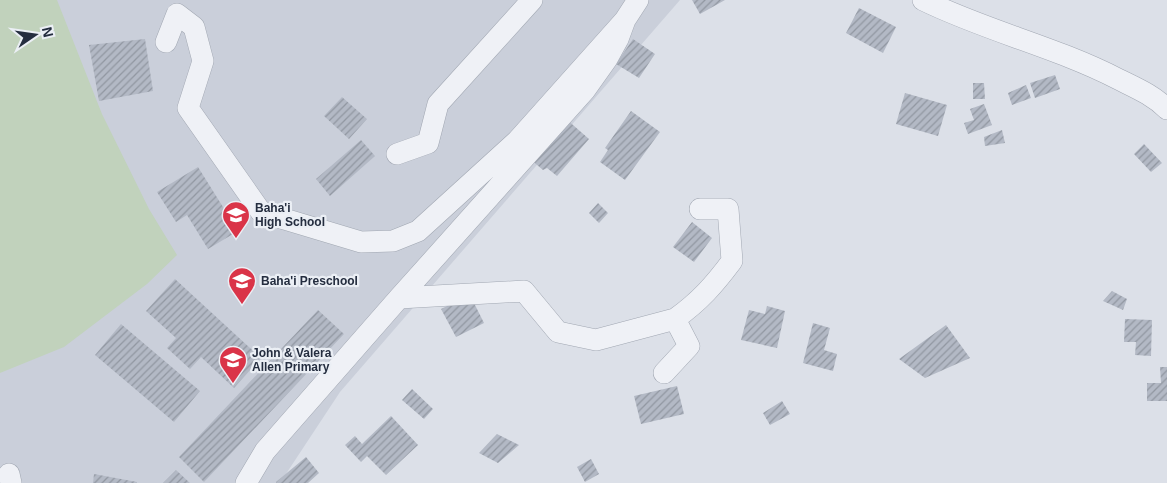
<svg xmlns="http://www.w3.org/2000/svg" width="1167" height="483" viewBox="0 0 1167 483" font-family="Arial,sans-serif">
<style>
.built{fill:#cacfda}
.green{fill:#c1d2bc}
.building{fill:url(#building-hatch)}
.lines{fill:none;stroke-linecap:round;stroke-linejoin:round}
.minor-casing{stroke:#a1a7b2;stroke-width:22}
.minor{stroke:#eff1f6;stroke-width:21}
.labels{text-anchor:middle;stroke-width:4.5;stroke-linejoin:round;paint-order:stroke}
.poi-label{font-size:12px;font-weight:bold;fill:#242d3f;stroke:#ebeff5;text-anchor:start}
</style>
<defs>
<pattern id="building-hatch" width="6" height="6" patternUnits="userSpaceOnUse" patternTransform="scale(1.25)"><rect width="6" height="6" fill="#b3b9c5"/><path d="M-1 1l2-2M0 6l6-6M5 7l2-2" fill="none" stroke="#9197a1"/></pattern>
</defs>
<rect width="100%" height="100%" fill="#dce0e8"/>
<path class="built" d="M0,0H680L340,392L280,483H0Z"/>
<path class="green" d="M0,0H57L102,114L149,209L177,255L147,284L64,347L0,373Z"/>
<path class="building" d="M692,0H725L700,14Z
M859,8L896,27L883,53L846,33Z
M145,39L153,91L99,101L89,45Z
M633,39L655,54L639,78L616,64Z
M1055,75L1060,89L1035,98L1030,83Z
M973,83H984L985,99H973Z
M1026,85L1031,98L1012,105L1008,93Z
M905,93L947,105L938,136L896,124Z
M342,97L367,119L349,139L324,116Z
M984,104L992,125L968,134L964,123L974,120L970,109Z
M631,111L660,132L625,180L600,162L608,150L605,148Z
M565,118L589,139L557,176L547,168L543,170L530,159Z
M1002,130L1005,143L985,146L984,137Z
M361,140L375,156L330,196L316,179Z
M1144,144L1162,163L1151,172L1134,154Z
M198,167L238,231L208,249L187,215L176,222L157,192Z
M598,203L608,213L599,223L589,213Z
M692,222L712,238L694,262L673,247Z
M175,279L261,358L234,388L201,357L190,369L167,348L176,338L146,311Z
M1112,291L1127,299L1123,310L1103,301Z
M470,295L484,323L456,337L441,309Z
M767,306L785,311L777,348L741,340L749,310L765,314Z
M318,310L344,334L204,482L179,457Z
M1125,319L1152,320L1151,356L1135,355L1136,342H1124Z
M813,323L830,328L824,350L837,354L833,371L803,363Z
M121,324L200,391L174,422L95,355Z
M946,325L970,358L925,378L899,359Z
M1160,367H1167V401H1147V383H1161Z
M677,386L684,414L641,424L634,396Z
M412,389L433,409L424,419L402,400Z
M782,401L790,414L770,425L763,413Z
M391,416L418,445L386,475L367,456L361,462L345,445L355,436L362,444Z
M497,434L519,445L498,463L479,453Z
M306,457L319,473L308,483H276V482Z
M591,459L599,474L585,482L577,467Z
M176,470L190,483H163Z
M94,474L137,482V483H93Z"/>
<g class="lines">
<g class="minor-casing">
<path id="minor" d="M923,0C986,31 1056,47 1118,79C1136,88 1153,95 1167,109
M166,42L177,14L194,27L203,61L188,108L261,212L361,242L393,241L418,231L517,141L625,20
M397,154L428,143L438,104L532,0
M399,298L524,291L558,332L596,340L675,319L689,346L664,373
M675,319C700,301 714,285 732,261L728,209H700
M9,474L11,483
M246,483L265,451L399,298L585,90L607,59L618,39L625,20L638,0"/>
</g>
<use href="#minor" class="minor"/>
</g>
<defs>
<g id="school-pin" transform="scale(1.4375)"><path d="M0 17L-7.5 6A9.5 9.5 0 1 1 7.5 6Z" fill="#da3448" stroke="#ebeff5"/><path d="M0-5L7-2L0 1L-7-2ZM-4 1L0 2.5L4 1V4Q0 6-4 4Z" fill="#fff"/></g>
</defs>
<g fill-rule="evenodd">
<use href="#school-pin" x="236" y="215"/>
<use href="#school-pin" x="242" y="281"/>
<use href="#school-pin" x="233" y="360"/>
</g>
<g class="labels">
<g class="poi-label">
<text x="255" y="212">Baha'i<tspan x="255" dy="14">High School</tspan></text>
<text x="261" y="285">Baha'i Preschool</text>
<text x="252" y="357">John &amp; Valera<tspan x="252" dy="14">Allen Primary</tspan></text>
</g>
</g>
<g transform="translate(35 35) rotate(77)" stroke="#ebeff5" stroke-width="4" paint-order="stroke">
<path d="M0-4L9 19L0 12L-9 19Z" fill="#242d3f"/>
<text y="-8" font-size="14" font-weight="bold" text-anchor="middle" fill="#242d3f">N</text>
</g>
</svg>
